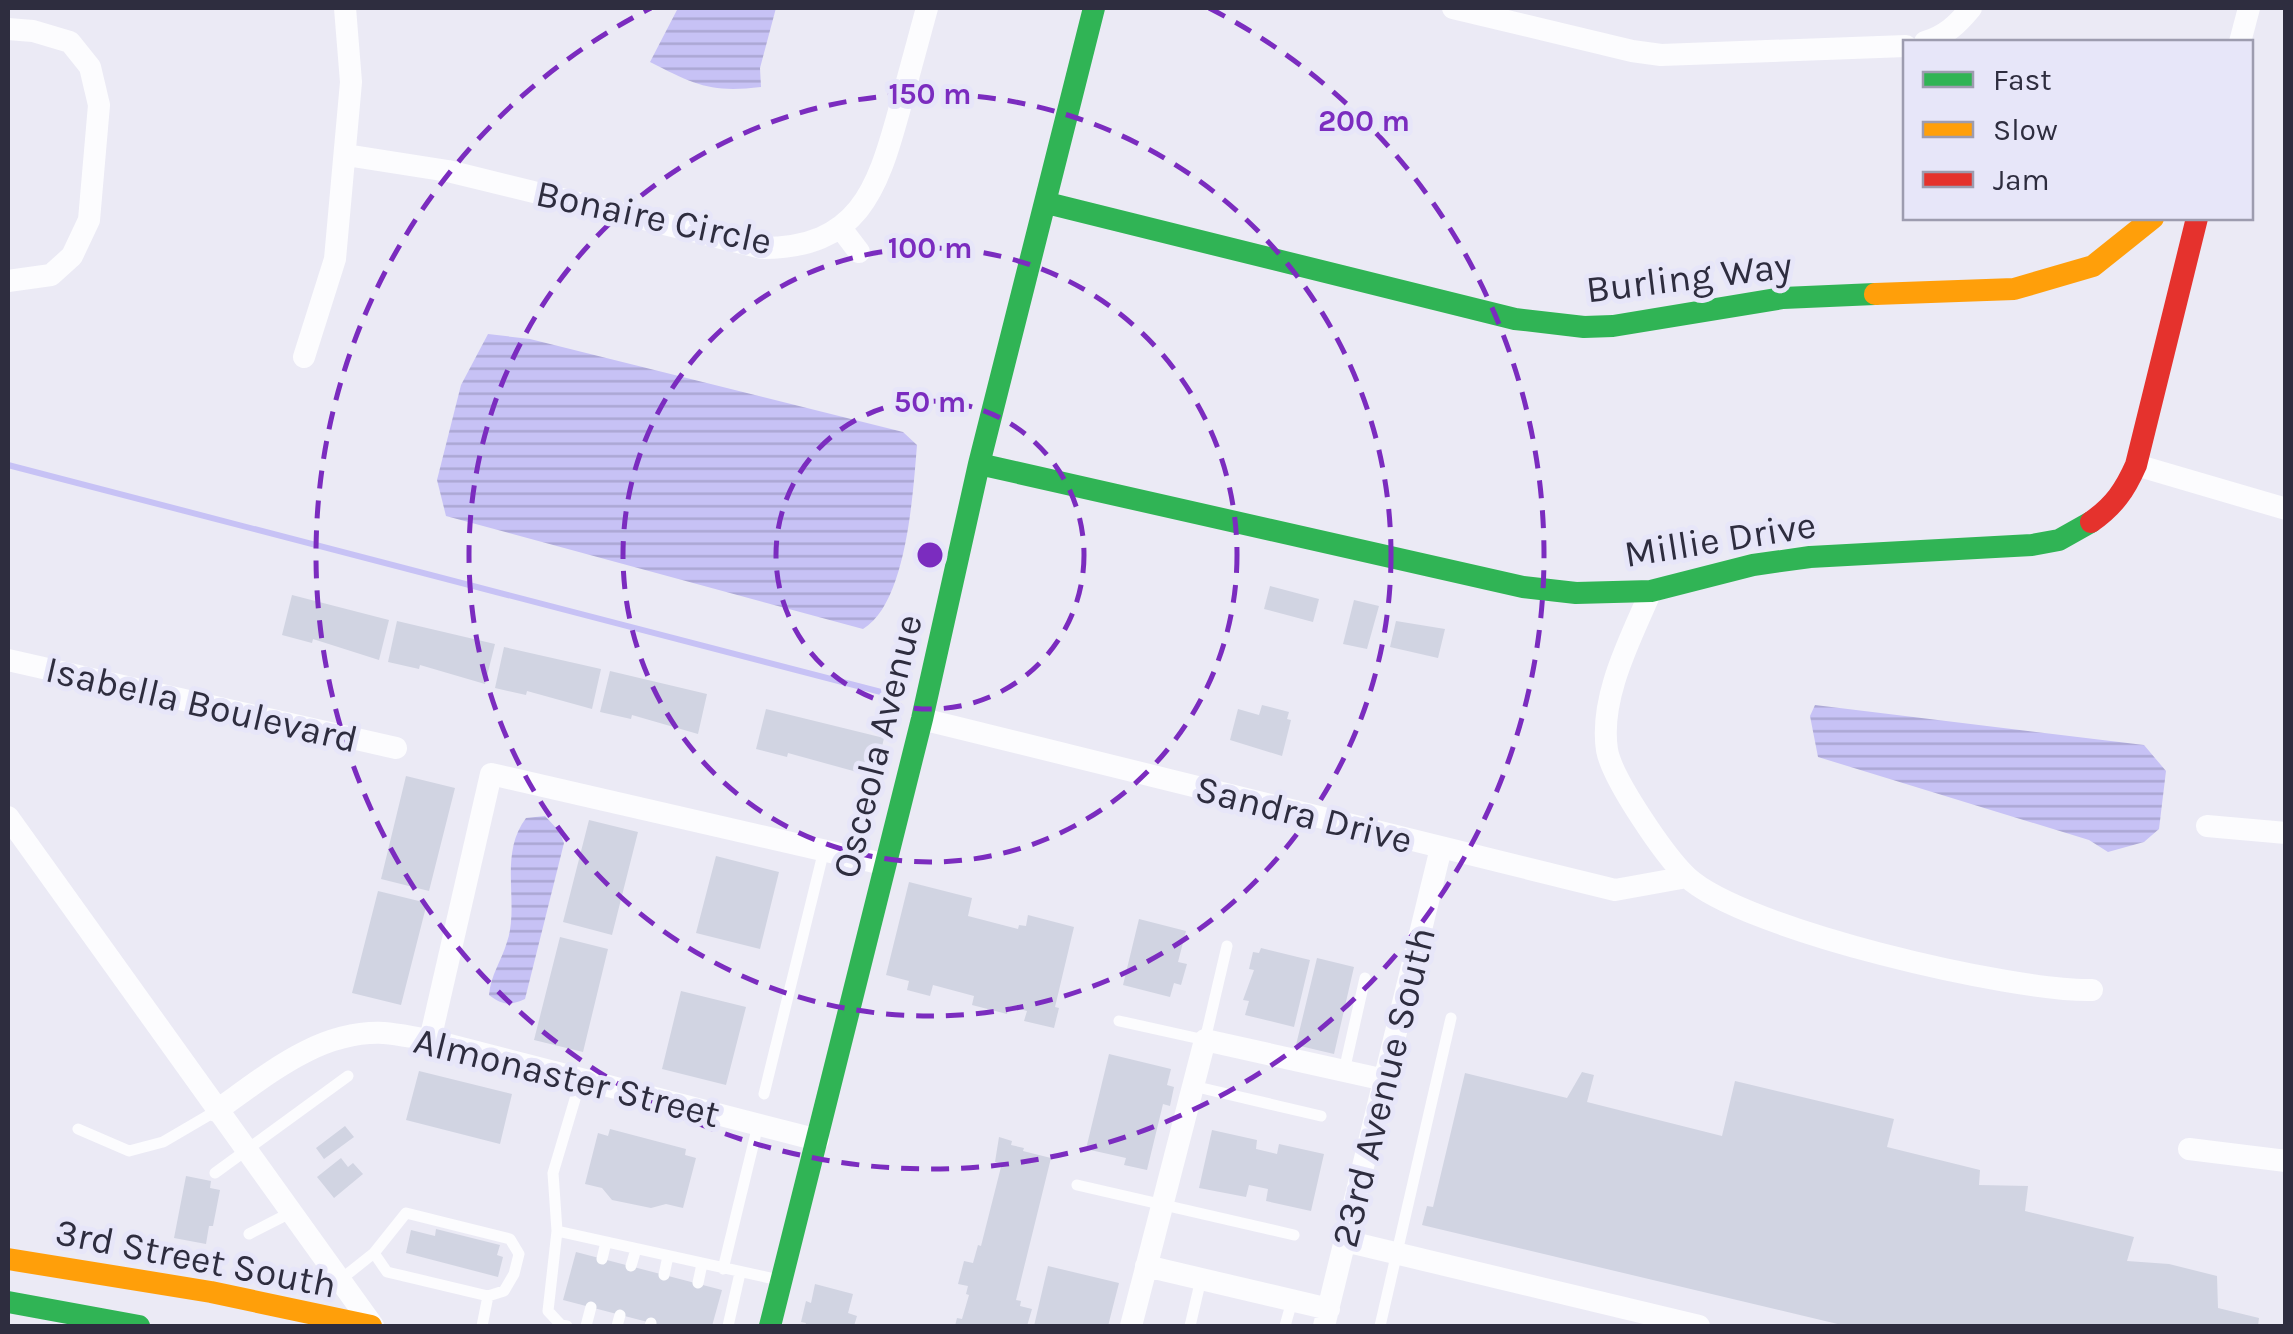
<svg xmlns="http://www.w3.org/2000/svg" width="2293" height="1334" viewBox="0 0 2293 1334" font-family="Karla,sans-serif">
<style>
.water{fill:url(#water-rules)}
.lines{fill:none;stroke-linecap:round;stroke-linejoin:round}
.stream{stroke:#c7c2f5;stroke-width:6}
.building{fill:#d1d4e2}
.lane{stroke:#fcfcfe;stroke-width:11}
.street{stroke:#fcfcfe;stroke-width:22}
.fast{stroke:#30b455;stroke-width:22}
.slow{stroke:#ff9f0a;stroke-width:22}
.jam{stroke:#e5322d;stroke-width:22}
.ring{fill:none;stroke:#7b2cbf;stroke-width:5;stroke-dasharray:18 12}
.labels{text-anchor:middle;stroke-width:10;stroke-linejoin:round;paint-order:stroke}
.street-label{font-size:38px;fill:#2e2d3f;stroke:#e7e6f9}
.centre{fill:#7b2cbf;stroke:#e7e6f9;stroke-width:5}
.ring-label{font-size:30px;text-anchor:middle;font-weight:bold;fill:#7b2cbf;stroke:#e7e6f9;stroke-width:10;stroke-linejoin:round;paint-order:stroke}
</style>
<defs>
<pattern id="water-rules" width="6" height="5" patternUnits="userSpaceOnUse" patternTransform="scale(2.5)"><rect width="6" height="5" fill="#c7c2f5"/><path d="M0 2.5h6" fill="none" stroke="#aba7d3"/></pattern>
</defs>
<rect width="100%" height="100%" fill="#ebeaf5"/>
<path class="water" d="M678,8H776L760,68L761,87C711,93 695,85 650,62Z
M488,334L530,339L903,432L917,445C913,492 907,603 863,629L446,516L437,480L461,385Z
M1815,705L2144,745L2166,771L2159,829L2144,842L2108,852L2089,840L1818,757L1810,716Z
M545,816L559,831L564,843L525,999C510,1006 502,1005 489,995C491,974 501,962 507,942C520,904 498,855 526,818Z"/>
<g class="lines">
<path class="stream" d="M8,465L881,692"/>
</g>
<path class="building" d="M1270,586L1319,599L1313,622L1264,609Z
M292,595L389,620L379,660L313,639L312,643L282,635Z
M1354,600L1379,606L1367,649L1343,644Z
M397,621L495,644L485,684L420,665L419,669L388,662Z
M1396,621L1445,629L1438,658L1390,647Z
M504,647L601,669L592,709L527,691L526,695L495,688Z
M610,671L707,694L698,734L632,715L631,719L600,712Z
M1262,705L1289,712L1287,719L1291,720L1282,756L1230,740L1238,709L1259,715Z
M766,709L884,738L875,777L788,753L787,757L756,749Z
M406,776L455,788L429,891L381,879Z
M589,820L638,832L612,935L563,922Z
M716,856L779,872L760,949L696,933Z
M909,882L972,898L968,916L1018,929L1019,925L1026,926L1028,915L1074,927L1055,1007L1059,1008L1054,1028L1024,1021L1027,1011L1009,1006L1007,1014L972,1005L974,996L933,985L930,996L907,990L909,981L886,975Z
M378,891L427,903L401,1005L352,993Z
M1139,919L1186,931L1178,962L1187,964L1181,985L1174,983L1170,997L1123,985Z
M560,937L608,949L583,1052L534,1040Z
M1261,948L1310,960L1294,1027L1245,1015L1249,1001L1243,1000L1254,970L1249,969L1253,952L1259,953Z
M1317,958L1354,967L1334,1054L1296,1045Z
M681,991L746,1007L726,1085L662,1069Z
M1109,1054L1171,1069L1167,1085L1174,1087L1170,1106L1163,1104L1147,1170L1124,1165L1126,1158L1086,1149Z
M419,1071L512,1094L500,1144L406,1120Z
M1582,1072L1594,1075L1587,1102L1722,1136L1735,1081L1894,1119L1887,1147L1980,1170L1979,1185L2028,1186L2025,1211L2134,1237L2127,1261L2169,1264L2217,1276L2218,1308L2259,1318L2258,1326H1846L1422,1225L1427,1206L1433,1207L1465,1073L1567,1098Z
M345,1126L354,1137L324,1159L316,1148Z
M610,1129L686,1149L685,1155L696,1158L683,1208L666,1204L651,1208L612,1200L602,1188L585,1184L598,1133L608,1136Z
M1212,1130L1257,1140L1256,1149L1277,1154L1279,1144L1324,1154L1311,1211L1266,1201L1268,1189L1249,1185L1246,1197L1199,1188Z
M999,1137L1012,1141L1011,1145L1024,1148L1023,1151L1051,1158L1016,1300L1021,1301L1020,1306L1032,1309L1027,1326H955L957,1318L962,1319L969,1295L966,1294L968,1286L958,1284L964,1261L973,1263L978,1245L981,1246L1002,1163L995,1162Z
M341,1158L348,1167L353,1163L363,1174L334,1198L317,1177Z
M186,1176L211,1181L210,1188L220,1190L213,1226H209L206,1244L174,1238Z
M436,1229L500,1245L497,1255L503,1257L498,1277L406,1253L411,1230L435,1236Z
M576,1252L722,1290L712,1326H663L563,1300Z
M1048,1266L1119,1283L1108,1326H1034Z
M815,1284L853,1294L848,1313L857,1316L854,1326H805L806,1323L801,1322L806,1301L811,1303Z"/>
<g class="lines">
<path class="lane" d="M1119,1021L1205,1040L1227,946
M1344,1071L1365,978
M1193,1086L1321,1116
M764,1094L824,850
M78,1129L129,1151L163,1142L216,1111
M215,1173L348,1076
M1077,1185L1294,1235
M557,1231L779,1280
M249,1234L290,1213
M374,1253L406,1213L510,1239L519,1254L514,1274L504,1291L488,1296
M602,1259L606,1242
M631,1266L636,1249
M723,1269L758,1125
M664,1275L668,1256
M340,1280L374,1253L387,1272L488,1296L482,1326
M698,1283L702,1264
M567,1326L561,1325L548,1311L557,1231L553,1173L581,1079
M586,1326L591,1307
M617,1326L620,1315
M650,1326L651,1323
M728,1326L740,1273
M1190,1326L1201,1279
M1285,1326L1292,1301
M1380,1326L1451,1018"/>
<path class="street" d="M1453,8L1632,51L1661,55L1906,46
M8,29L33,31L70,42L90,67L99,105L89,220L72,256L51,275L8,281
M1925,42C1945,36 1957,25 1971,8
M2240,42L2249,8
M346,155L448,171L762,248C858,248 877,191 899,111C908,77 918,42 927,8
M840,227L859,252
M304,357L335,259L351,82L345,8
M2136,465L2286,509
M1651,591C1631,638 1599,697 1607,750C1612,779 1665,856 1687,877C1744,930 2014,992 2092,990
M8,660L396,748
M922,719L1615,890L1687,877
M8,817L373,1326
M2207,826L2286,833
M430,1040L491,774L883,864
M216,1111C266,1076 318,1030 384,1033C399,1034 415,1038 430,1040L818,1140
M2189,1149L2286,1161
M1345,1241L1699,1326
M1146,1266L1329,1309
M1131,1326L1205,1040L1385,1080
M1324,1326L1441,848"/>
<path class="fast" d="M1047,203L1515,319L1584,327L1613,326L1783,298L1875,294
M979,464L1523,587L1576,593L1651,591L1753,565L1810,557L2032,545L2059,540L2091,522
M8,1302L139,1326
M770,1326L922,719L979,464L1094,8"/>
<path class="slow" d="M1875,294L2014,289L2093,266L2153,218
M8,1259L211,1292L371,1326"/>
<path class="jam" d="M2091,522C2114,506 2125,490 2136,465L2197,218"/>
</g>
<g class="ring">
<circle cx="930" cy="555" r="154"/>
<circle cx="930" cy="555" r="307"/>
<circle cx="930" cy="555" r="461"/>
<path d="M1209 8A614 614 0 1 1 651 8"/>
</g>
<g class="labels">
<g class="street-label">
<text transform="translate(654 217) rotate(12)" y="13">Bonaire Circle</text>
<text transform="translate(1689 277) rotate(-7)" y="13">Burling Way</text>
<text transform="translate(1720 539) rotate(-9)" y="13">Millie Drive</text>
<text transform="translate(202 704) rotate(13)" y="13">Isabella Boulevard</text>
<text transform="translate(877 746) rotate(-76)" y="13">Osceola Avenue</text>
<text transform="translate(1304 814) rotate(14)" y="13">Sandra Drive</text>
<text transform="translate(567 1077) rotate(14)" y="13">Almonaster Street</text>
<text transform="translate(1383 1087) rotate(-76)" y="13">23rd Avenue South</text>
<text transform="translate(196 1258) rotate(11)" y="13">3rd Street South</text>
</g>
</g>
<circle cx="930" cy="555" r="15" class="centre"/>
<g class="ring-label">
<text x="930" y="104">150 m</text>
<text x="1364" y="131">200 m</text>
<text x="930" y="258">100 m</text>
<text x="930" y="412">50 m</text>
</g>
<rect width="2293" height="1334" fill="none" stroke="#2e2d3f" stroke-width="20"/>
<rect x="1903" y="40" width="350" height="180" fill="#e7e6f9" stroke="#9d9caf" stroke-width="2.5"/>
<rect x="1923" y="72" width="50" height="15" fill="#30b455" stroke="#9d9caf" stroke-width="2.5"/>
<text x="1993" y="90" font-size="30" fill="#2e2d3f">Fast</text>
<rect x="1923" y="122" width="50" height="15" fill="#ff9f0a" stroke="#9d9caf" stroke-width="2.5"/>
<text x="1993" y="140" font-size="30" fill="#2e2d3f">Slow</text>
<rect x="1923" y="172" width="50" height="15" fill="#e5322d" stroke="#9d9caf" stroke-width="2.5"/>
<text x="1993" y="190" font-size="30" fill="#2e2d3f">Jam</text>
</svg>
